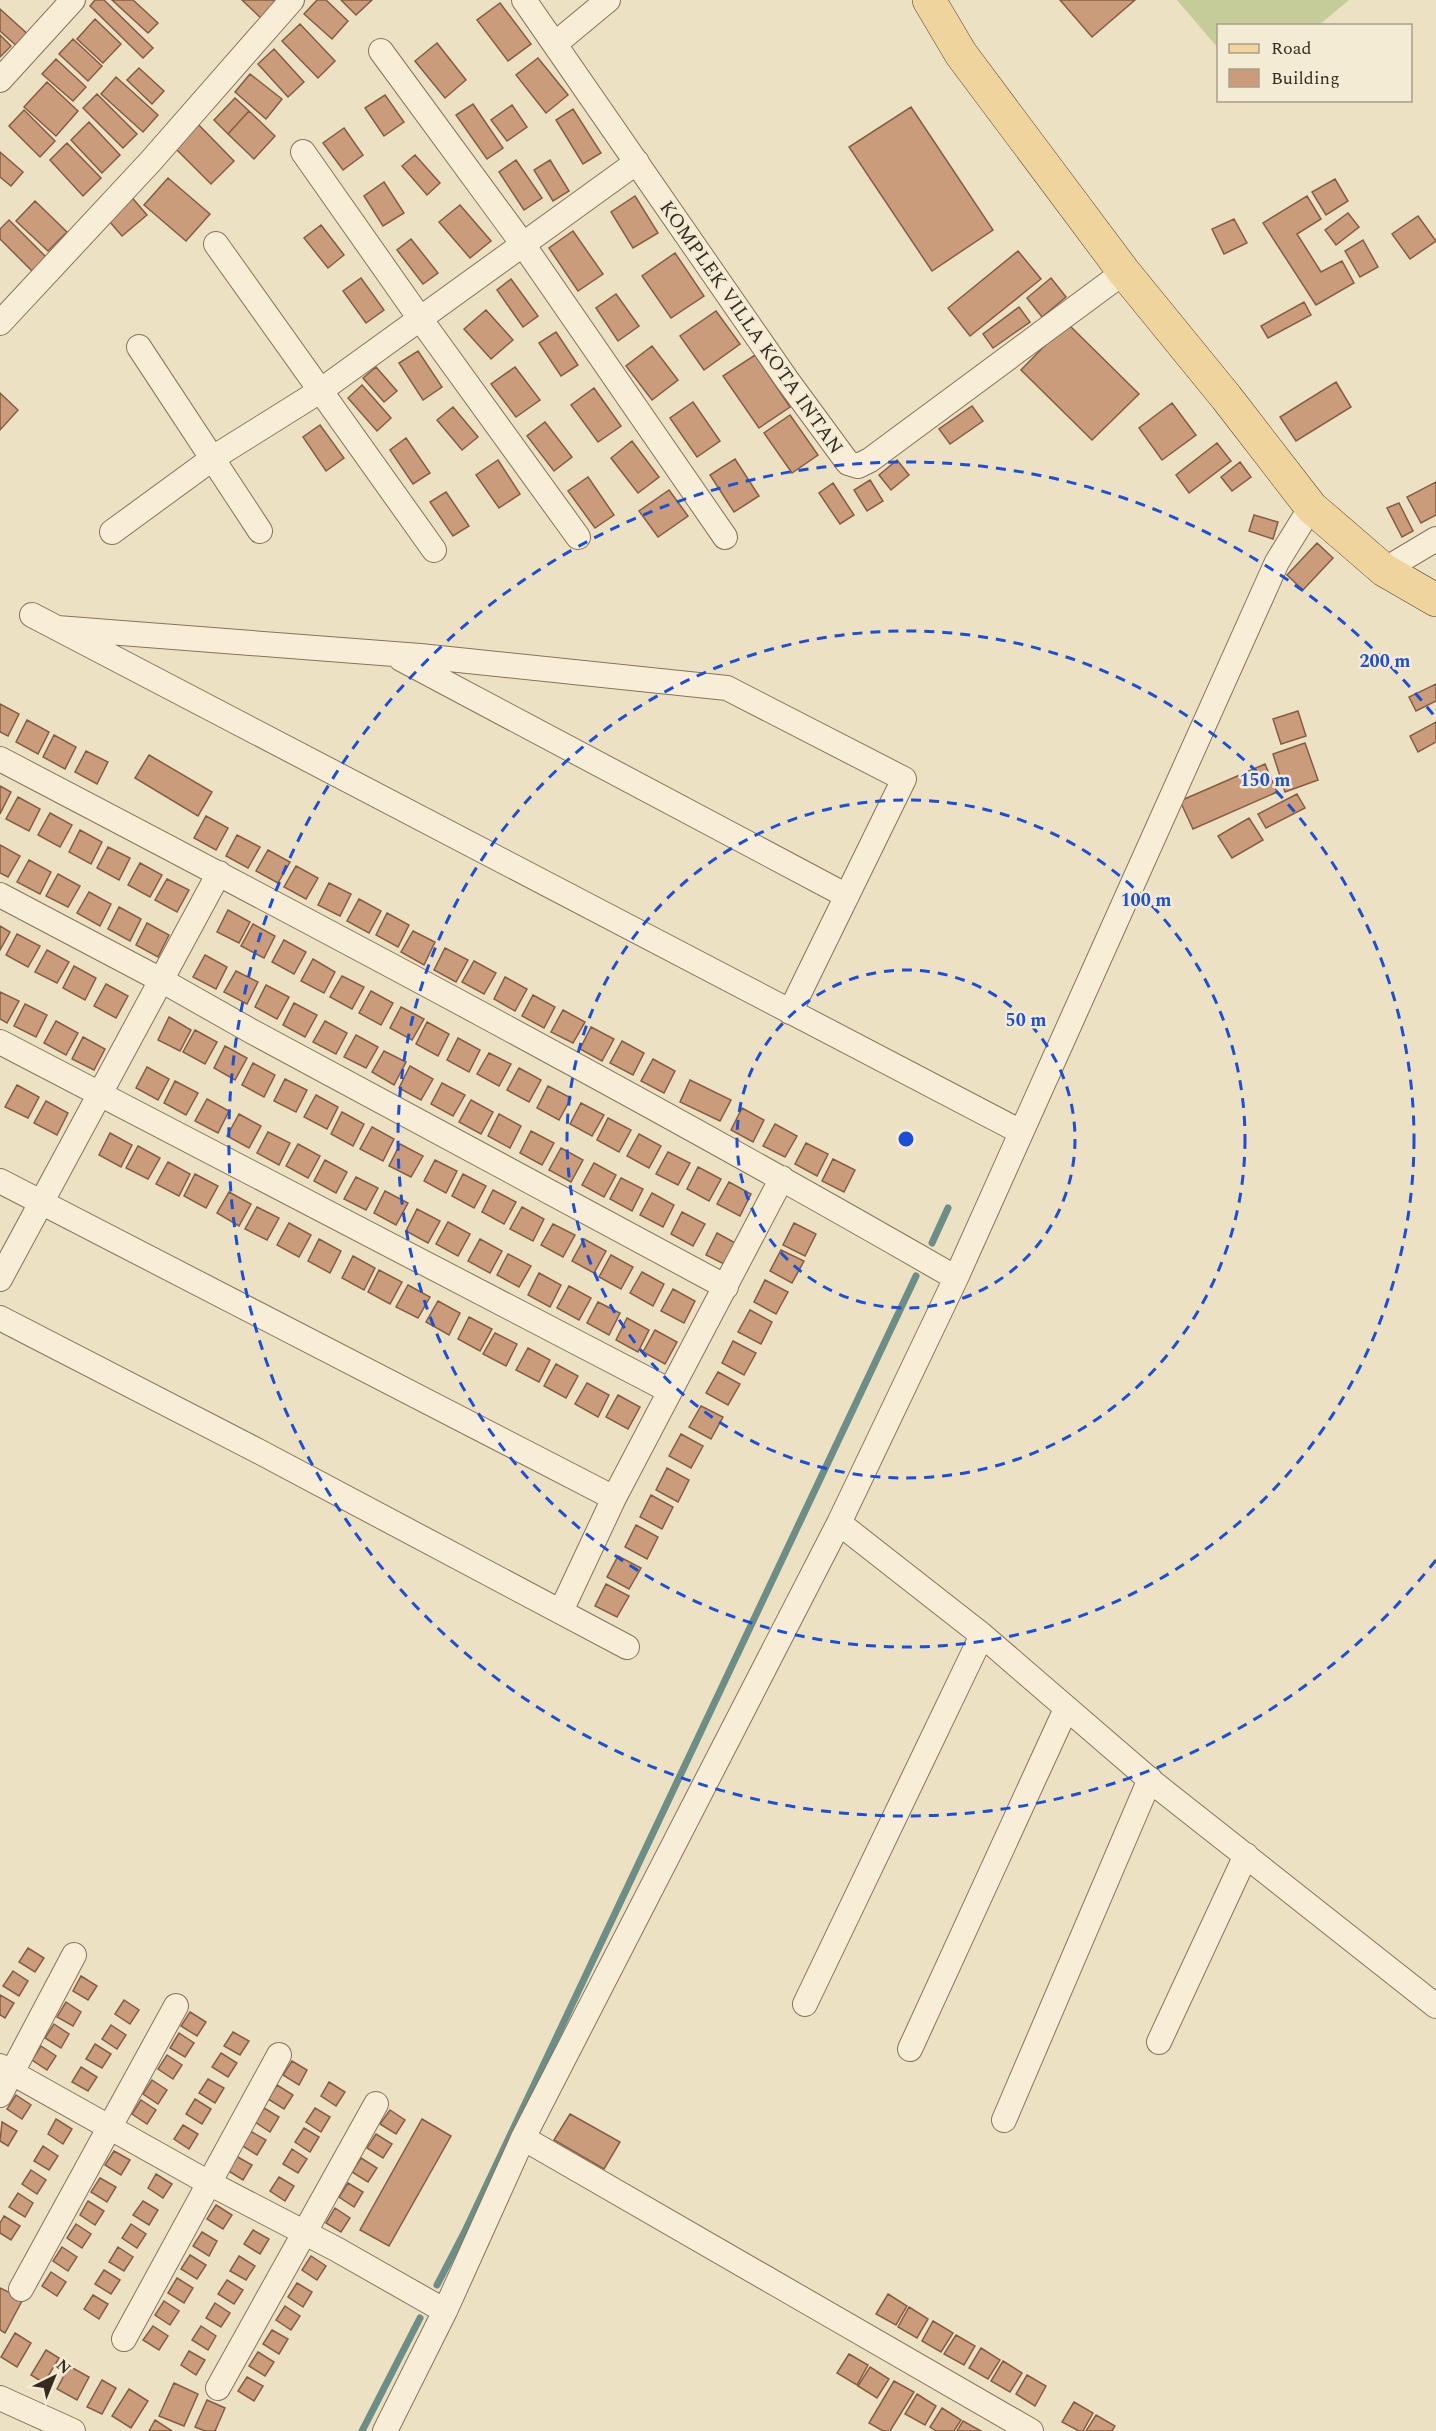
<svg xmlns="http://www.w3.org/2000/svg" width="1436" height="2431" viewBox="0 0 1436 2431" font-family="Spectral,serif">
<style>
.green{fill:#c5cb99}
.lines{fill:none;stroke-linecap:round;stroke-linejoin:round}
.stream{stroke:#6d8e86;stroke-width:7}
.building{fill:#ca9c7b;stroke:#855d42;stroke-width:1.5}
.street-casing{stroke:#87725b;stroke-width:26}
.primary-casing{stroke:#55412f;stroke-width:34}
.street{stroke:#f8eed7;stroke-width:24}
.primary{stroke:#efd59d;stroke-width:33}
.ring{fill:none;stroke:#1d4ed8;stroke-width:3;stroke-dasharray:10 8}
.labels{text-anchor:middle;stroke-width:5;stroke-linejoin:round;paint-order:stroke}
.street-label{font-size:20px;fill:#372b1f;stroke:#f4ebd4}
.centre{fill:#1d4ed8;stroke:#f4ebd4;stroke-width:3}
.ring-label{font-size:18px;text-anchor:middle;font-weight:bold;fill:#1d4ed8;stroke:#f4ebd4;stroke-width:5;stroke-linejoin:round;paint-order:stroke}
</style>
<rect width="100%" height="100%" fill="#ede1c4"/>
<path class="green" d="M1177,0H1349L1319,25L1218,26V48Z"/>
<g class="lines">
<path class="stream" d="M932,1243L948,1208
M437,2285L466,2229L916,1276
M362,2431L420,2318"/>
</g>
<path class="building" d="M95,0H104L153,48L143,58L90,6Z
M112,0H133L158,23L148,33Z
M242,0H283L263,20Z
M317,0H326L348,21L332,39L304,14Z
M341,0H372L356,15Z
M1060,0H1135L1092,37Z
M500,3L531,44L508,61L477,20Z
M0,9L31,37L20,49L0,31Z
M95,19L121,44L103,63L77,39Z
M300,24L335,61L318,78L282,41Z
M0,35L11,46L0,57Z
M73,39L102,66L88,81L59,54Z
M437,43L466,80L445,98L415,61Z
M274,49L304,82L288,97L258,64Z
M538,58L568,95L546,113L516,75Z
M56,59L86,87L73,101L42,74Z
M139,68L164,91L152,104L127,80Z
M250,74L282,99L266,119L235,92Z
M116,77L158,115L143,132L101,94Z
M47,82L78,111L56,136L24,107Z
M97,94L137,134L123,148L83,108Z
M385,95L404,122L384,136L365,108Z
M235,98L249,111L228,134L214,120Z
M473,104L503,148L487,159L456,115Z
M512,105L527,127L507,141L491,120Z
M911,107L993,230L932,271L849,147Z
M573,109L601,153L583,164L556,120Z
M24,110L55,141L40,157L9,126Z
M249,111L275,136L254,159L228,134Z
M193,119L234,161L211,184L170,143Z
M89,122L120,155L102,173L71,140Z
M344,128L363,155L343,170L323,143Z
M67,143L101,178L83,196L50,160Z
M0,152L23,172L11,186L0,177Z
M415,155L440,183L427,195L402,166Z
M516,160L542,198L524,210L499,172Z
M550,160L569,191L553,201L534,170Z
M168,178L210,214L186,241L144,205Z
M1335,179L1348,201L1326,215L1312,192Z
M384,182L404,213L383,226L364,196Z
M128,193L147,215L122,236L103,214Z
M635,196L658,233L633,248L611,212Z
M1307,196L1321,219L1297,234L1321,272L1342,261L1354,283L1316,305L1263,223Z
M35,201L67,232L48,251L16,221Z
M460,205L491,241L470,258L439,222Z
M1348,213L1359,227L1336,245L1325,230Z
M1418,216L1436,241L1410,259L1392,234Z
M1234,219L1247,243L1224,254L1212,229Z
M9,220L47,258L33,272L0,239V229Z
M321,225L344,255L328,268L304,238Z
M573,231L603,274L578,291L549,248Z
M411,239L438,273L423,284L397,250Z
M1363,240L1378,267L1360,277L1345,251Z
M1018,251L1041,279L970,336L948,308Z
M675,253L704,296L671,318L642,276Z
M361,278L384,310L366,323L343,291Z
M1051,278L1066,297L1042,317L1027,298Z
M511,279L538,316L523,327L497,290Z
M616,294L639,326L618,341L596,308Z
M1304,302L1311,315L1268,338L1261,326Z
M1019,307L1030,322L993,348L983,334Z
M486,310L513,340L491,359L464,329Z
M716,311L740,344L704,370L680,336Z
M1067,323L1139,394L1092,440L1021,370Z
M556,332L578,365L561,376L539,343Z
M652,346L678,380L652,400L626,366Z
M418,351L442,387L423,400L399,363Z
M755,355L790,407L759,428L723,376Z
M376,367L397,391L384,402L363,378Z
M515,367L540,400L516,417L491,384Z
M1336,382L1351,407L1296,441L1280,417Z
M362,385L391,418L377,431L348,398Z
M594,388L621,426L598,442L571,405Z
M0,393L18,410L0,430Z
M693,402L720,441L697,457L670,418Z
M1172,403L1196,435L1162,460L1139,428Z
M972,406L983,421L950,444L939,429Z
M453,407L478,437L462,450L437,420Z
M790,415L818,455L792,473L764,433Z
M545,422L572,457L554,471L527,436Z
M320,425L344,458L326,471L303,437Z
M406,438L430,473L413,484L390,450Z
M632,441L659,477L638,493L611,458Z
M1217,443L1231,461L1189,493L1176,475Z
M735,459L759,496L734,512L710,475Z
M498,460L520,494L499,508L476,475Z
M897,460L909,475L891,490L879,475Z
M1240,462L1251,477L1232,491L1221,477Z
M588,477L614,515L595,528L568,491Z
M870,480L883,501L867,511L854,490Z
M1436,482V515L1421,523L1407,497Z
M833,483L854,515L840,524L819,493Z
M669,490L688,516L658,537L639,511Z
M446,492L469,526L453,536L430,502Z
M1399,503L1413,531L1402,537L1387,508Z
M1254,515L1278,522L1273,539L1249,531Z
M1317,543L1333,558L1303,590L1287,575Z
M1436,684V701L1416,711L1409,697Z
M0,704L19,714L8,736L0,732Z
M1298,711L1306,736L1281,744L1273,719Z
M27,720L49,732L38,754L16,742Z
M1436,722V742L1418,752L1410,736Z
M54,735L76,747L65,769L43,757Z
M1305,743L1318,780L1285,792L1273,754Z
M86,751L108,762L97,784L75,772Z
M149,755L212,792L198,816L135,778Z
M1265,764L1277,792L1193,829L1180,801Z
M0,786L11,792L0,814Z
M1297,794L1305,808L1266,828L1258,814Z
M18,797L40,809L29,831L6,819Z
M50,813L72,825L60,847L38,835Z
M206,816L228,828L216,850L194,838Z
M1249,818L1263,840L1232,858L1218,836Z
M80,830L102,842L91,864L69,852Z
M237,835L260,847L248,868L226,856Z
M0,845L20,856L8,877L0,873Z
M108,847L130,858L119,880L97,868Z
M268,850L290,862L278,883L256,871Z
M29,860L51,872L40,894L17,882Z
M140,863L162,875L150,897L128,885Z
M296,866L318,878L306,899L284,887Z
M58,874L80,886L68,907L46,896Z
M167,879L189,890L177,912L155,900Z
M329,883L351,894L340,916L318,905Z
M89,892L111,904L100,926L77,913Z
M359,899L381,911L369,933L347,921Z
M119,907L141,919L130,941L108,929Z
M228,910L250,922L239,943L217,932Z
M387,913L409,925L398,947L376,935Z
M147,923L169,935L158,957L136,945Z
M253,924L275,936L264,958L241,946Z
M0,926L10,932L0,950Z
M413,931L435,942L424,965L401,952Z
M17,934L40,946L28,967L6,955Z
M284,940L306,952L294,974L272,962Z
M445,948L468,960L456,982L434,970Z
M47,950L69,962L57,983L35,972Z
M205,955L227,967L216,989L193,977Z
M313,959L335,972L324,993L301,981Z
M474,961L496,973L484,994L462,982Z
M74,966L96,978L85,1000L63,988Z
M236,971L258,982L247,1004L224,992Z
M342,976L364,987L352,1009L330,997Z
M505,977L527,989L515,1011L494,999Z
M106,984L128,996L116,1018L94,1006Z
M266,985L289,997L277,1019L255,1007Z
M371,991L393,1003L381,1025L359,1013Z
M0,992L19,1001L7,1023L0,1019Z
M533,995L555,1007L544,1028L522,1016Z
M294,1003L317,1015L305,1037L283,1025Z
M25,1004L47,1015L36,1037L14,1026Z
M401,1007L424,1019L412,1040L390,1028Z
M563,1010L585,1022L573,1043L551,1032Z
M169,1017L191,1030L180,1051L158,1040Z
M56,1021L78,1033L66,1055L44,1043Z
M325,1021L347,1033L336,1054L313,1042Z
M427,1022L449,1034L438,1056L416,1044Z
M591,1027L614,1039L602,1061L580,1049Z
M195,1030L217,1042L205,1064L183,1052Z
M356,1035L378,1047L366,1068L344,1057Z
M83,1037L105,1049L94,1070L72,1059Z
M458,1038L480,1050L469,1072L447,1060Z
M622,1041L644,1053L633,1075L610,1063Z
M225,1046L247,1058L235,1080L214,1068Z
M384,1051L406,1062L394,1085L372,1072Z
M489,1053L511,1064L499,1086L477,1074Z
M653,1059L675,1071L664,1093L641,1081Z
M253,1063L275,1075L264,1097L242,1085Z
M410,1066L433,1079L421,1100L399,1088Z
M147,1067L169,1079L158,1100L136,1088Z
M519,1068L541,1080L529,1102L507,1090Z
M285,1079L307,1090L296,1112L274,1101Z
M690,1080L731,1100L720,1121L680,1102Z
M175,1081L198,1093L186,1115L164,1103Z
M442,1083L465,1095L453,1116L431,1104Z
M17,1085L39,1097L28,1118L5,1107Z
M548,1086L571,1098L559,1120L537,1108Z
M316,1095L338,1107L327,1129L304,1117Z
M207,1099L229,1111L218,1133L195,1121Z
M471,1100L493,1112L481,1134L459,1122Z
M46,1101L68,1113L57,1135L34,1123Z
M581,1103L604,1115L592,1136L570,1124Z
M742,1108L764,1120L753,1142L731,1130Z
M342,1112L364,1124L353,1146L331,1134Z
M239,1114L261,1126L249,1148L227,1136Z
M499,1114L521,1126L510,1148L488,1136Z
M608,1118L631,1130L619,1152L597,1140Z
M775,1124L797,1136L785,1157L763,1146Z
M372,1127L394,1139L383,1161L360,1149Z
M531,1131L554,1143L542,1165L520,1153Z
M268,1132L290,1143L279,1165L257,1153Z
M110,1133L132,1145L121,1167L99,1155Z
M639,1134L661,1146L649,1168L627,1156Z
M806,1143L828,1154L817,1176L795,1164Z
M298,1144L320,1156L308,1178L286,1166Z
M400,1144L423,1156L411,1177L389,1166Z
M138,1146L160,1158L148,1179L126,1168Z
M561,1148L583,1160L571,1182L549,1170Z
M668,1152L690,1163L678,1185L656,1174Z
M833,1159L855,1170L844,1192L822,1181Z
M325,1160L347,1172L336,1193L314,1181Z
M435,1160L457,1171L446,1193L424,1181Z
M168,1162L190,1174L179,1196L156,1184Z
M594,1163L616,1175L604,1197L582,1185Z
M698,1167L721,1179L709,1201L687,1189Z
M195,1174L218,1186L206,1208L184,1196Z
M463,1174L486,1186L474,1208L452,1196Z
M356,1177L378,1188L366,1210L344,1199Z
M621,1178L643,1189L632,1211L610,1199Z
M729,1182L751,1194L740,1216L717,1204Z
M493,1190L516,1202L504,1224L482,1212Z
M385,1191L408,1203L396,1225L374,1213Z
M229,1192L251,1204L239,1226L217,1213Z
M652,1193L674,1205L663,1227L640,1215Z
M257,1207L279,1218L267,1240L245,1229Z
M522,1207L544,1219L533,1241L510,1229Z
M417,1209L440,1221L428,1243L406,1231Z
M682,1212L705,1224L693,1246L671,1234Z
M448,1222L470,1234L458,1256L436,1244Z
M289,1223L311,1235L299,1257L277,1245Z
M794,1223L816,1234L805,1256L783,1245Z
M553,1224L575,1235L563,1257L541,1245Z
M717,1233L739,1245L728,1266L706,1255Z
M319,1239L341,1251L330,1273L308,1261Z
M480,1239L502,1251L490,1273L468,1261Z
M584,1239L606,1251L594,1273L572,1261Z
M781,1250L804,1261L792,1283L770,1271Z
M508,1254L531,1266L519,1287L497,1275Z
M611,1255L633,1267L621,1289L599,1277Z
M353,1256L375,1268L364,1290L342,1278Z
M379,1270L402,1282L390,1304L368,1292Z
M642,1272L664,1284L653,1306L630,1293Z
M539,1273L561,1285L550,1307L528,1295Z
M765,1280L788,1292L776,1314L754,1302Z
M408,1285L430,1297L418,1318L396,1307Z
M569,1286L591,1298L579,1320L557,1308Z
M673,1289L695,1301L684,1323L661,1311Z
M438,1301L460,1313L449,1335L426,1322Z
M598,1302L620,1313L609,1335L587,1323Z
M750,1310L772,1322L761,1344L738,1332Z
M469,1317L492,1329L480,1351L458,1339Z
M627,1318L649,1330L638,1352L616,1340Z
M655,1330L677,1342L665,1364L643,1352Z
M495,1333L517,1344L506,1366L483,1354Z
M733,1341L756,1353L744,1375L722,1363Z
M528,1348L550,1360L539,1382L516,1370Z
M556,1364L578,1376L566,1398L544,1386Z
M718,1372L740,1384L728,1405L706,1393Z
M587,1383L609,1395L598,1417L575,1404Z
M618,1395L640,1407L628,1429L606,1417Z
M701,1406L723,1417L711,1439L689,1427Z
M681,1434L703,1446L691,1468L669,1456Z
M667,1468L689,1480L678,1502L656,1490Z
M651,1495L673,1507L662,1529L640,1517Z
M636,1525L658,1537L647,1559L625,1547Z
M618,1556L641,1568L629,1589L607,1577Z
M606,1584L629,1596L617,1617L595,1606Z
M28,1948L44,1958L35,1972L19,1962Z
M13,1971L28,1981L19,1996L3,1986Z
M81,1976L97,1986L88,2000L73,1991Z
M0,1995L14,2003L5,2018L0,2015Z
M124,2000L139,2010L130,2024L115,2014Z
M66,2002L81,2012L73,2026L57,2017Z
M190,2012L206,2022L197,2036L181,2026Z
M54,2024L69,2034L61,2048L45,2038Z
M111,2025L126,2035L117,2049L102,2039Z
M233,2032L249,2041L240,2055L224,2046Z
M179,2033L194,2043L185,2057L170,2048Z
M95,2044L111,2054L102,2068L86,2059Z
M41,2046L56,2056L47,2070L32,2060Z
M221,2053L237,2063L228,2077L212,2067Z
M167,2055L182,2065L173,2079L158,2069Z
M292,2061L307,2070L299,2085L283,2075Z
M81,2067L97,2077L88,2091L72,2082Z
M208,2079L224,2088L215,2103L199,2093Z
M152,2080L167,2090L158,2104L143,2094Z
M329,2082L345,2092L336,2106L321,2096Z
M277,2085L293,2095L284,2109L268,2099Z
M16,2095L31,2105L22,2119L7,2109Z
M195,2099L211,2109L202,2124L186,2114Z
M141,2100L156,2110L147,2124L132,2114Z
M264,2108L279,2117L270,2132L255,2122Z
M315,2108L330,2117L321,2132L306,2122Z
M390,2110L405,2120L396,2134L380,2124Z
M570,2114L620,2142L604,2169L554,2140Z
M56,2119L72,2129L63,2144L48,2134Z
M422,2119L451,2136L389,2246L360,2230Z
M2,2122L17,2131L8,2146L0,2141Z
M183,2125L198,2134L189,2149L174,2139Z
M304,2128L319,2137L310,2152L295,2142Z
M250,2131L266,2140L257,2155L241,2145Z
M376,2134L392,2144L383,2158L367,2148Z
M43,2146L58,2156L49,2170L34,2161Z
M292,2149L307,2159L298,2173L283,2164Z
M114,2151L130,2160L121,2175L105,2165Z
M236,2156L252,2165L243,2180L227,2170Z
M361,2158L377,2168L368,2182L352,2172Z
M31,2170L46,2180L37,2194L22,2184Z
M156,2174L172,2184L163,2198L148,2188Z
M279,2177L294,2186L285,2201L270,2191Z
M100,2178L116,2187L107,2202L91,2192Z
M348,2183L363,2192L354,2207L339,2197Z
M18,2193L33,2203L25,2217L9,2207Z
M88,2201L104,2211L95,2225L80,2215Z
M143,2201L158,2210L149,2225L133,2215Z
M216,2205L232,2215L223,2229L207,2219Z
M335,2208L350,2218L341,2232L326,2223Z
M4,2216L20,2226L11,2240L0,2233V2223Z
M76,2224L91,2234L82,2248L67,2238Z
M131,2224L146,2234L137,2248L122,2238Z
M253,2230L269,2239L260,2254L244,2244Z
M202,2232L217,2241L209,2256L193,2246Z
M62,2247L77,2257L68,2271L53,2261Z
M118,2247L133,2257L124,2271L109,2262Z
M190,2255L206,2265L197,2279L181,2269Z
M239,2256L255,2266L246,2280L230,2271Z
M311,2256L326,2266L317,2280L302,2270Z
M104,2270L120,2280L111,2294L95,2284Z
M51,2272L66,2282L57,2296L42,2286Z
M177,2278L193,2288L184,2303L168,2293Z
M227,2280L243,2290L234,2304L218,2294Z
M297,2283L312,2292L303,2307L288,2297Z
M0,2288L23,2299L5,2333L0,2330Z
M888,2294L907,2306L896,2325L876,2314Z
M93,2295L108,2304L99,2319L84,2309Z
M164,2301L179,2311L170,2325L155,2315Z
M215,2303L230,2313L221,2327L206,2318Z
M285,2306L300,2316L291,2330L276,2320Z
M909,2307L928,2319L917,2338L898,2327Z
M933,2321L953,2333L941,2352L922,2341Z
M153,2326L168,2336L159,2350L143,2340Z
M201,2326L216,2336L208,2350L192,2340Z
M272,2330L288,2339L279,2354L263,2344Z
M15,2333L31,2343L17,2367L1,2357Z
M956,2335L975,2346L964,2365L944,2354Z
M981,2348L1000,2360L988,2379L969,2368Z
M46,2350L59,2358L44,2383L31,2375Z
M189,2351L205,2360L196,2375L181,2365Z
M258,2352L274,2362L265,2376L249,2366Z
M849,2354L868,2365L857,2385L837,2373Z
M1003,2361L1022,2373L1010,2392L991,2381Z
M69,2366L89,2377L77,2400L57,2389Z
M870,2367L889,2379L877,2398L858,2386Z
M1027,2375L1046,2386L1035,2406L1016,2394Z
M247,2377L263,2386L254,2401L238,2391Z
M102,2380L116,2388L102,2414L87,2407Z
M894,2381L914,2392L890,2431H883L869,2423Z
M174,2383L198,2394L184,2426L159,2416Z
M129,2389L148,2401L131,2428L112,2416Z
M917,2394L936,2406L925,2425L905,2414Z
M207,2400L225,2408L215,2431H205L195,2427Z
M1074,2402L1093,2413L1083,2431H1079L1062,2422Z
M942,2408L961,2420L954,2431H936L930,2427Z
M1096,2415L1115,2426L1112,2431H1086Z
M155,2420L172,2431H149Z
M963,2421L981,2431H957Z"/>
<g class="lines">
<g class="street-casing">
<path id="street" d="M524,0L787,380L848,463L858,466L870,460L1124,272
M555,44L608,0
M381,51L522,243L725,537
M0,80L73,0
M303,152L421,320L578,537
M216,244L434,550
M0,323L150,162L292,0
M139,347L260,531
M112,532L216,456L320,391L637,162
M1384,570L1436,539
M32,615L1021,1132
M57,628L420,656L727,688L904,779L790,1012
M401,659L847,896
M0,759C321,927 642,1097 956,1278
M0,895L161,980L251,1031L726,1287
M0,1042L670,1391
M0,1181L614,1498
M0,1279L219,873
M0,1318L258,1451L627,1647
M839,1523L982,1635L1156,1785L1436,2006
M561,1611L614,1498L782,1178
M805,2004L982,1635
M1159,2042L1246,1855
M910,2049L1066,1709
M0,2066L209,2183L336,2249L445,2311
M0,2095L74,1955
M1004,2120L1150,1779
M523,2138L1031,2431
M21,2289L176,2006
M124,2339L279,2055
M218,2388L376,2104
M0,2398L73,2431
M385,2431L445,2311L523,2138L839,1523L956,1278L1277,562L1311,507"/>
</g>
<g class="primary-casing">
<path id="primary" d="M929,0L961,54L1124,272L1226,397L1311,507L1384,570L1436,600"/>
</g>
<use href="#street" class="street"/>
<use href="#primary" class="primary"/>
</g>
<g class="ring">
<circle cx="906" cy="1139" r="169"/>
<circle cx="906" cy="1139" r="339"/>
<circle cx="906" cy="1139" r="508"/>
<path d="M1436 1560A677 677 0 1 1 1436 718"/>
</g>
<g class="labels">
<g class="street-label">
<text transform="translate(752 327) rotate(55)" y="7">KOMPLEK VILLA KOTA INTAN</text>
</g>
</g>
<circle cx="906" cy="1139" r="9" class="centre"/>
<g class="ring-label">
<text x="1385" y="667">200 m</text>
<text x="1265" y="786">150 m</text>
<text x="1146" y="906">100 m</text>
<text x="1026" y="1026">50 m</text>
</g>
<rect x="1217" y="24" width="195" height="78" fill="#f4ebd4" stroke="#a89e8c" stroke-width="1.5"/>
<rect x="1229" y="44" width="30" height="9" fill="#efd59d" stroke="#a89e8c" stroke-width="1.5"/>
<text x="1271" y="54" font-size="18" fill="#372b1f">Road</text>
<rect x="1229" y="69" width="30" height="18" fill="#ca9c7b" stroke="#a89e8c" stroke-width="1.5"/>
<text x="1271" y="84" font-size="18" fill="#372b1f">Building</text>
<g transform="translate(54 2377) rotate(43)" stroke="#f4ebd4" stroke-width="4.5" paint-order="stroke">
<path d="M0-4.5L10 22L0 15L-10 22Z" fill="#372b1f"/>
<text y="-9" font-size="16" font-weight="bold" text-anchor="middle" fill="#372b1f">N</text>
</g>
</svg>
